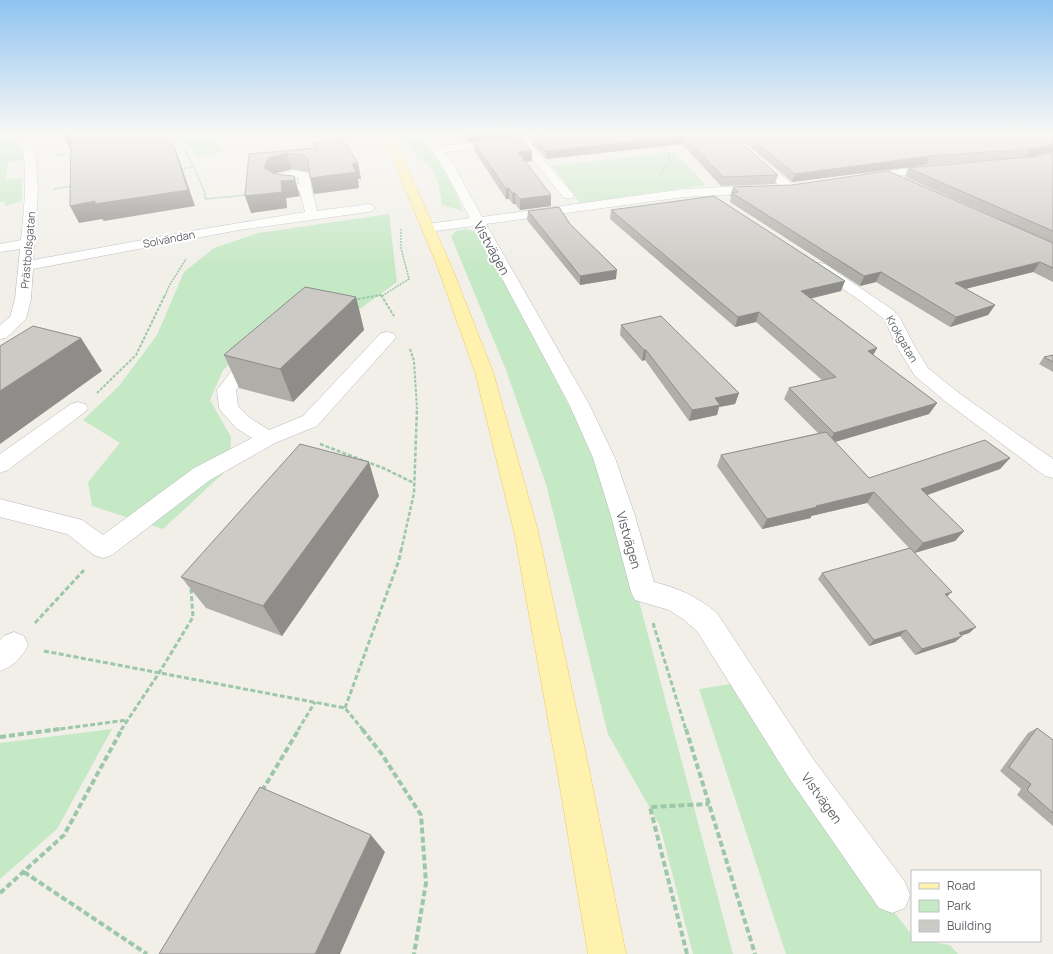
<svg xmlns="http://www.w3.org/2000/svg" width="1053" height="954" viewBox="0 0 1053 954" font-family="Manrope,sans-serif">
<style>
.green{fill:#c5e8c5}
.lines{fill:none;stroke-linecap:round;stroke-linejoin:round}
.minor-casing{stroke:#b5b8bc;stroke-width:1}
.major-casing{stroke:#f2c960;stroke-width:1}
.path-far4{stroke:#9cc7a9;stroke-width:1.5;stroke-dasharray:2 1;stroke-linecap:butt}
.path-far3{stroke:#9cc7a9;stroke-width:2;stroke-dasharray:3 1.5;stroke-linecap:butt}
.path-far2{stroke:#9cc7a9;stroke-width:2.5;stroke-dasharray:4 2;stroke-linecap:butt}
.path-far1{stroke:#9cc7a9;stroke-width:3;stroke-dasharray:5 2.5;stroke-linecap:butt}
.path{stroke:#9cc7a9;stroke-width:4;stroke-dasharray:6 3;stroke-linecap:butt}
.minor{fill:#fff;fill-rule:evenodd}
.major{fill:#fff2af;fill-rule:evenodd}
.wall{fill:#afaea9}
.shaded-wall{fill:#8f8d8a}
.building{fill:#cccac5;stroke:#8f8d8a}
.labels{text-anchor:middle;stroke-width:4;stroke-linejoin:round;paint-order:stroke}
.far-street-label{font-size:11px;fill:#5f6368;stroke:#fff}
.street-label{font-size:13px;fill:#5f6368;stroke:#fff}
</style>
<rect width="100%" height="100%" fill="#f1efe8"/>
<path class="green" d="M0,134H17L24,160L8,163L5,180L22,178V201L5,206V201L0,202Z
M208,134L224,152L197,157L182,139Z
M400,134H419C437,158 453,183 463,211L442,205L438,181L432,170L427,163L418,160Z
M674,152L706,185L580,203L552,166Z
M389,214L397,282L349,317L276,324L223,370L210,400L231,437L230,467L163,529L92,506L88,482L120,443L83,420L119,386L157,335L184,272L214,248L258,233Z
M466,229L477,232L485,244L592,450L627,556L733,954H693L660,826L608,734L546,484L506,370L451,236L456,231Z
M737,683L817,813L912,935V941H926L950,945L958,954H786L699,689Z
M112,729L57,829L0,879V743Z"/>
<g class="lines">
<g class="minor-casing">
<path id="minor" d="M21,134H31L36,159L38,192L33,260L197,230L305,212L300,191C291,191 277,191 270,183L273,175L292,170L309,173L311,175V187L317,211L368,204L372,205L374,208L372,211L368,212L239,230L33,269L31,299L26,319L6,338L0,339V325L10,317L15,299L20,249L0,252V244L21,240C25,201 28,173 21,134ZM292,176L299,178V184L282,181V179Z
M297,134H307L312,141L311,143H303Z
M421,134H431L439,146L560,134H590L588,136L585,137L530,143L574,195L572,198H564L520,144L444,152L455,167L482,217L684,189L762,185L766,186L768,189L766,192L762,193L684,197L486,224L589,404L615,458L635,516L654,582C678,588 698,597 717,613L811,756L905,882L910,895L905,908L892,913L879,908L789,778L697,631L683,619L669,610L635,600L631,592L611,516L593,458L569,404L474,226L428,232L423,231L421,228L423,225L428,224L470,218L443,167Z
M723,134H733L793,185L795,188L793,191H785Z
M937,165L943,168L941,170L864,180L860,179L858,177L860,175L864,174Z
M820,263L825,264L893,310L900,318L915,347L928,368L960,394L1053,459V478L1045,476L946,402L915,376L897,347L885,320L862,302L815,270L813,267L815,264Z
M387,332L393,333L396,337L393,341L317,426L275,443L210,480L112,555L103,558L94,555L67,534L0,517V499L82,520L103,535L194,468L252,438L236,428L222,412L219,408L217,390L240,360L246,359L252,360L255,364L236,390L238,406L250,418L269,430L303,416L381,333Z
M78,402L85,404L88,408L85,412L8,470L0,473V454L71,404Z
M14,632L24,636L28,645C22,658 13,666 0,671V640L4,636Z"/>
</g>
<g class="major-casing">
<path id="major" d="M379,134H389L398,147L452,268L493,372L538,531L589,769L626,954H588L557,769L514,531L475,372L438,268L388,147Z"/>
</g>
<path class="path-far4" d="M172,134V137L204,134
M164,139L172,137L186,151L194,167
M53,156L74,152
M181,169L194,167L205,193V199L247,195
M660,174L670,162L668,151L663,144
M54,189L73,186
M165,296L169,286L186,259
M376,296L381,295
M382,296L409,279L401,248V228"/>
<path class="path-far3" d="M381,295L394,316
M353,300L381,295
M410,349L414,361L417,409
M97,393L136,355L165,295"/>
<path class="path-far2" d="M320,444L383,468L414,483
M401,551L414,493L417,408"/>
<path class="path-far1" d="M35,623L84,570
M653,623L686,730
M44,651L345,708L363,730
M345,708L399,560L401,550
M53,730L127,720
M121,730L159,673L193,617L191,589
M298,730L315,702"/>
<path class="path" d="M362,729L381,753L421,815L426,883L414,954
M686,729L755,954
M0,737L60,729
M262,791L299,729
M24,872L147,954
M0,893L64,835L122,729
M687,954L650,807L709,804"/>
<use href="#minor" class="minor"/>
<use href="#major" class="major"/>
</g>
<path class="wall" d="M462,134H549L520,136L532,161L525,162L551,206L520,210L515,204H513L509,199H506L474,150L473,141L468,142Z
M731,134L778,175L775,184L721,186L682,144L546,159L533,144V136Z
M735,134H1053V152L1029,157L1039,156L1053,153V282L1033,272L965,289L995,305L988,315L950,327L876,282L860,286L730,202L731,197L730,196L733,187L997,218L905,177L908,168L1008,159L926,165L792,182Z
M314,143L358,163L361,179H358L359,188L314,194L309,172L292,169L273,173L300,196L286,198L287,208L251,213L249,154L315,148Z
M611,210L841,291L810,298L877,348L873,355L937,403L929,414L835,442L869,478L1010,458L1000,469L927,495L964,531L955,541L915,553L947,596L976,627L969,633L962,635V636L955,642L915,655L900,636L869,646L818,579L822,573L909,548L867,503L811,516V518L762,529L717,466L721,455L818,433L784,399L789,388L822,380L756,322L735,327L610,219Z
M528,211L570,224L616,279L580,285L527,220Z
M356,297L364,330L293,402L239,388L224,355Z
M621,325L739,393L735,404L719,407L717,415L689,421L645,360L642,361L620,335Z
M1053,355V372L1039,364L1044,357Z
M379,496L282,636L206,608L181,577Z
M1037,728L1053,740V826L1017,795L1021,789L1000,771L1028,733Z"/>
<path class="shaded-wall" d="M71,134V150L63,136Z
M467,134H549L468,142Z
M684,136L682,144L546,159V151Z
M172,141L178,156L195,206L104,221L102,219L79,223L70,206L95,201Z
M1053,145V152L1025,158L1030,149Z
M532,151V161L518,163V152Z
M287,153L292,169L273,174L264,168L268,158Z
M930,156L926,165L792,182L795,174Z
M358,163L361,179H358L359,188L314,194L310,178L352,164Z
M294,176L300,196L286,198L287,208L251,213L245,196Z
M509,188V199H506V189Z
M512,193H515V204H513Z
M551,195V206L520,210V199Z
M1040,262L1033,272L949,293L955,283Z
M617,270L616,279L580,285V276Z
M881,272L876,282L860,286L864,276Z
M845,281L841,291L797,302L801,291Z
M356,297L364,330L293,402L280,369Z
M995,305L988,315L950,327L956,317Z
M759,312L756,322L735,327L738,317Z
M81,338L102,371L0,444V391Z
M877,348L871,359L868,351Z
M644,350H646L645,360L642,361Z
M739,393L735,404L719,407L717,415L689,421L692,410L715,398Z
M937,403L929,414L828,444L834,433Z
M1010,458L1000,469L913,500L921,489Z
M369,462L379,496L282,636L263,606Z
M874,492L867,503L811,516V518L762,529L767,519L816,506Z
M964,531L955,541L914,553L923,543Z
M952,592L945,598V594Z
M976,627L969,633L952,639L959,633Z
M906,630L900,636L869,646L874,640Z
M962,636L955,642L915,655L922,649Z
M371,835L385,852L340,954H315Z"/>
<path class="building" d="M63,134H164L168,142L172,141L188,190L95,204V201L70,206L71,134L63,136Z
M558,134H731L778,175L723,177L684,136L546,151L533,136Z
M746,134H1048L1053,135V145L1030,149L930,156L795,174Z
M519,136L532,151L518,152L551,195L520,199L515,193H512L509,188L506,189L473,141Z
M342,139L358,163L352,164L356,172L310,178L308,158L305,156L287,153L268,158L264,168L275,174L294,176L295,180L281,181L282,192L245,196L249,154L316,148L314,143Z
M1053,153V231L908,168L1039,156Z
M888,171L1053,243V268L1040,262L955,283L995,305L956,317L881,272L864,276L732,193L738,192L733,187L792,185Z
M714,196L845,281L801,291L877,348L868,351L937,403L834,433L789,388L836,377L759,312L738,317L611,210Z
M559,207L570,224L617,270L580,276L528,211Z
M305,287L356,297L280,369L224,355L226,353Z
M661,316L739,393L715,398L720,405L692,410L646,350H644L621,325Z
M33,326L81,338L0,391V346Z
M1053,355V362L1044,357Z
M826,432L869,478L985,440L1010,458L921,489L964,531L923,543L874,492L816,506L817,507L767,519L721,455Z
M300,444L369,462L263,606L181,577Z
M910,548L952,592L945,594L976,627L959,633L962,636L922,649L906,630L874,640L822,573Z
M1037,728L1053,740V813L1027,790L1031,784L1009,767Z
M260,787L371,835L315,954H159Z"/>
<linearGradient id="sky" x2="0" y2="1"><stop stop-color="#8fc3f1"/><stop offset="0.5" stop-color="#f9f8f5"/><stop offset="1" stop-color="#f9f8f5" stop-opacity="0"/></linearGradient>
<rect width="1053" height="267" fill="url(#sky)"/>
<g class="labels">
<g class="far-street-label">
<text transform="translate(169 239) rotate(-11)" y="4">Solvändan</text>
<text transform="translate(28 250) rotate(-85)" y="4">Prästbolsgatan</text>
<text transform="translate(902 339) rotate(60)" y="4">Krokgatan</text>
</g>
<g class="street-label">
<text transform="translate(492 248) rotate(61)" y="5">Vistvägen</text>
<text transform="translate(629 540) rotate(74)" y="5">Vistvägen</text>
<text transform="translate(822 798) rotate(54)" y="5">Vistvägen</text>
</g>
</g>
<rect x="911" y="870" width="130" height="72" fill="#ffffff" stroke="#bfc1c3"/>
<rect x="919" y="883" width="20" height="6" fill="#fff2af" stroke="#bfc1c3"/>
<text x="947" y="890" font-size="12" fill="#5f6368">Road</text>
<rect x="919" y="900" width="20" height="12" fill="#c5e8c5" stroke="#bfc1c3"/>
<text x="947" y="910" font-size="12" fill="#5f6368">Park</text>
<rect x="919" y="920" width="20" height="12" fill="#cccac5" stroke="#bfc1c3"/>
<text x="947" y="930" font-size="12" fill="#5f6368">Building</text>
</svg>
